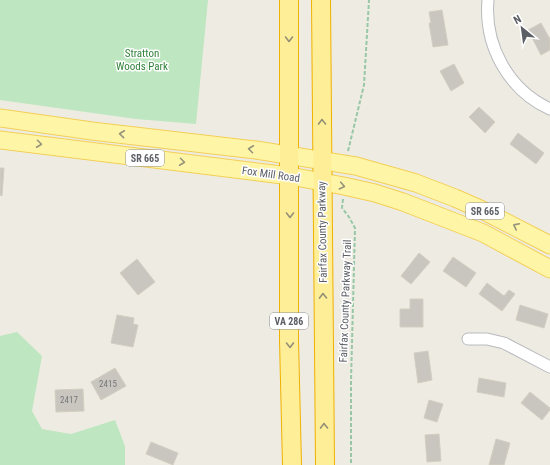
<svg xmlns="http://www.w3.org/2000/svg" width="550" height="465" viewBox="0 0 550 465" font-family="'Roboto Condensed',sans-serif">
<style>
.green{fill:#bee6c0}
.building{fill:#c9c6c0;stroke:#d3cec1}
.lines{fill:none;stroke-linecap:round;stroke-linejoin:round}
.minor-casing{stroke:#b8babf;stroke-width:13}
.primary-casing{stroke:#f3cf57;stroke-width:19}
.trunk-casing{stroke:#f0b100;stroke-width:20}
.path{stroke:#97c7a7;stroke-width:2;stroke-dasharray:4 2;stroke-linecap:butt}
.minor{stroke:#fff;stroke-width:11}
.primary{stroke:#fff5a6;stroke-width:17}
.trunk{stroke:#feee98;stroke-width:18}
.oneway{stroke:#949076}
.oneway2{stroke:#94937b}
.labels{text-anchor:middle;stroke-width:3;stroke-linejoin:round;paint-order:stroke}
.number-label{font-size:9px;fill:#76787b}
.shield{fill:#fff;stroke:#8c8e92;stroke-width:1}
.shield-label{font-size:10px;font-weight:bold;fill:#5b5e64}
.park-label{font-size:11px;fill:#33823b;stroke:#fff}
.street-label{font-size:11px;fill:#5b5e64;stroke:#fff}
</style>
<rect width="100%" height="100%" fill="#eeece2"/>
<path class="green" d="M0,0H208L196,124L136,119L0,100Z
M17,332L42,356L32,411L42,429L71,434L115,420L125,446V465H0V336Z"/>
<path class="building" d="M442,10L448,45L433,47L429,23H431L429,12Z
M541,23L550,39V50L541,55L528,30Z
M454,64L464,83L451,91L440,71Z
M479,107L495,122L485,133L469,117Z
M518,133L544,153L536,164L510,144Z
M0,168H4L2,196L0,195Z
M419,253L430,262L411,284L401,276Z
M453,257L476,273L466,287L443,271Z
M137,259L155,282L138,295L120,273Z
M487,283L504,296L509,290L515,294L502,311L479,294Z
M410,299H423V327H400V309H410Z
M520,305L548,314L544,328L516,320Z
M117,315L134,318L133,324L138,325L133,347L111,343Z
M428,351L432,380L418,383L414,353Z
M115,368L126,386L101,400L91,382Z
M479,378L506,383L504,397L477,392Z
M83,389L84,411L56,412L55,390Z
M530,392L550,408V410L542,420L521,403Z
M429,400L443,404L437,422L424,418Z
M439,434L441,461L427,462L425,435Z
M496,439L510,443L504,465H489Z
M151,442L178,453L173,465L146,454Z"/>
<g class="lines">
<g class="minor-casing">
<path id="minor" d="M488,0C484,45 508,90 550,109
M468,339H487L504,343L550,367"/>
</g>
<g class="primary-casing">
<path id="primary" d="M0,118L92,131L256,150L356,166L416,183L455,198L480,209L550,245
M0,140L290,176L344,186L375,193L403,202L483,233L550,269"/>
</g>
<g class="trunk-casing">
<path id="trunk" d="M289,0V340L292,465
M321,0L325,465"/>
</g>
<path class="path" d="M348,151L364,85L369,0
M343,199L342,208L349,217L355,228L351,381V465"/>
<use href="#minor" class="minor"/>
<use href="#primary" class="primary"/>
<use href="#trunk" class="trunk"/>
</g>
<defs><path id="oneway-chevron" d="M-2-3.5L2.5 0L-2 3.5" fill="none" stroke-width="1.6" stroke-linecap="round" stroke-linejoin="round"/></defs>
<g class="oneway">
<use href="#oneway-chevron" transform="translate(289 39) rotate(90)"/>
<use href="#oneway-chevron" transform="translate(322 122) rotate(-91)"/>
<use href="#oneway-chevron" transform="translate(290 215) rotate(90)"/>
<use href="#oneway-chevron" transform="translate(323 296) rotate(-91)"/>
<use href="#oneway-chevron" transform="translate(290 345) rotate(89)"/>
<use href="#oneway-chevron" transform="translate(324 426) rotate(-91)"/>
</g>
<g class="oneway2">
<use href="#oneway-chevron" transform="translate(122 134) rotate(-174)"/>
<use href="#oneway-chevron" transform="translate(39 144) rotate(7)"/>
<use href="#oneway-chevron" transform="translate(251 149) rotate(-173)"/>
<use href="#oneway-chevron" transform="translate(182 162) rotate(7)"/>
<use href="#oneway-chevron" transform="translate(342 186) rotate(12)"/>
<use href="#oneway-chevron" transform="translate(516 226) rotate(-153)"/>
</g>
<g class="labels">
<g class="number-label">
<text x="108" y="387">2415</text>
<text x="69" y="403">2417</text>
</g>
<g class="shield">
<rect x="126" y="150" width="38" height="16" rx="3"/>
<rect x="466" y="203" width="38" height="16" rx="3"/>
<rect x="270" y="313" width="38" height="16" rx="3"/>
</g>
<g class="shield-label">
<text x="145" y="162">SR 665</text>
<text x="485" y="215">SR 665</text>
<text x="289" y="325">VA 286</text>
</g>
<g class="park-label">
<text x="142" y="57">Stratton<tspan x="142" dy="13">Woods Park</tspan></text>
</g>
<g class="street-label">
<text transform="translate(271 174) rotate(8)" y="4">Fox Mill Road</text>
<text transform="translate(322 232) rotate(-91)" y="4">Fairfax County Parkway</text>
<text transform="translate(345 301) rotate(-88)" y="4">Fairfax County Parkway Trail</text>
</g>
</g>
<g transform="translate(522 28) rotate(331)" stroke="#ffffff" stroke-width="3" paint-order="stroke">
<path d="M0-3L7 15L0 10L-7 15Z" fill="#5b5e64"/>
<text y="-6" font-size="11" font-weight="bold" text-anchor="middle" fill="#5b5e64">N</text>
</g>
</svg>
